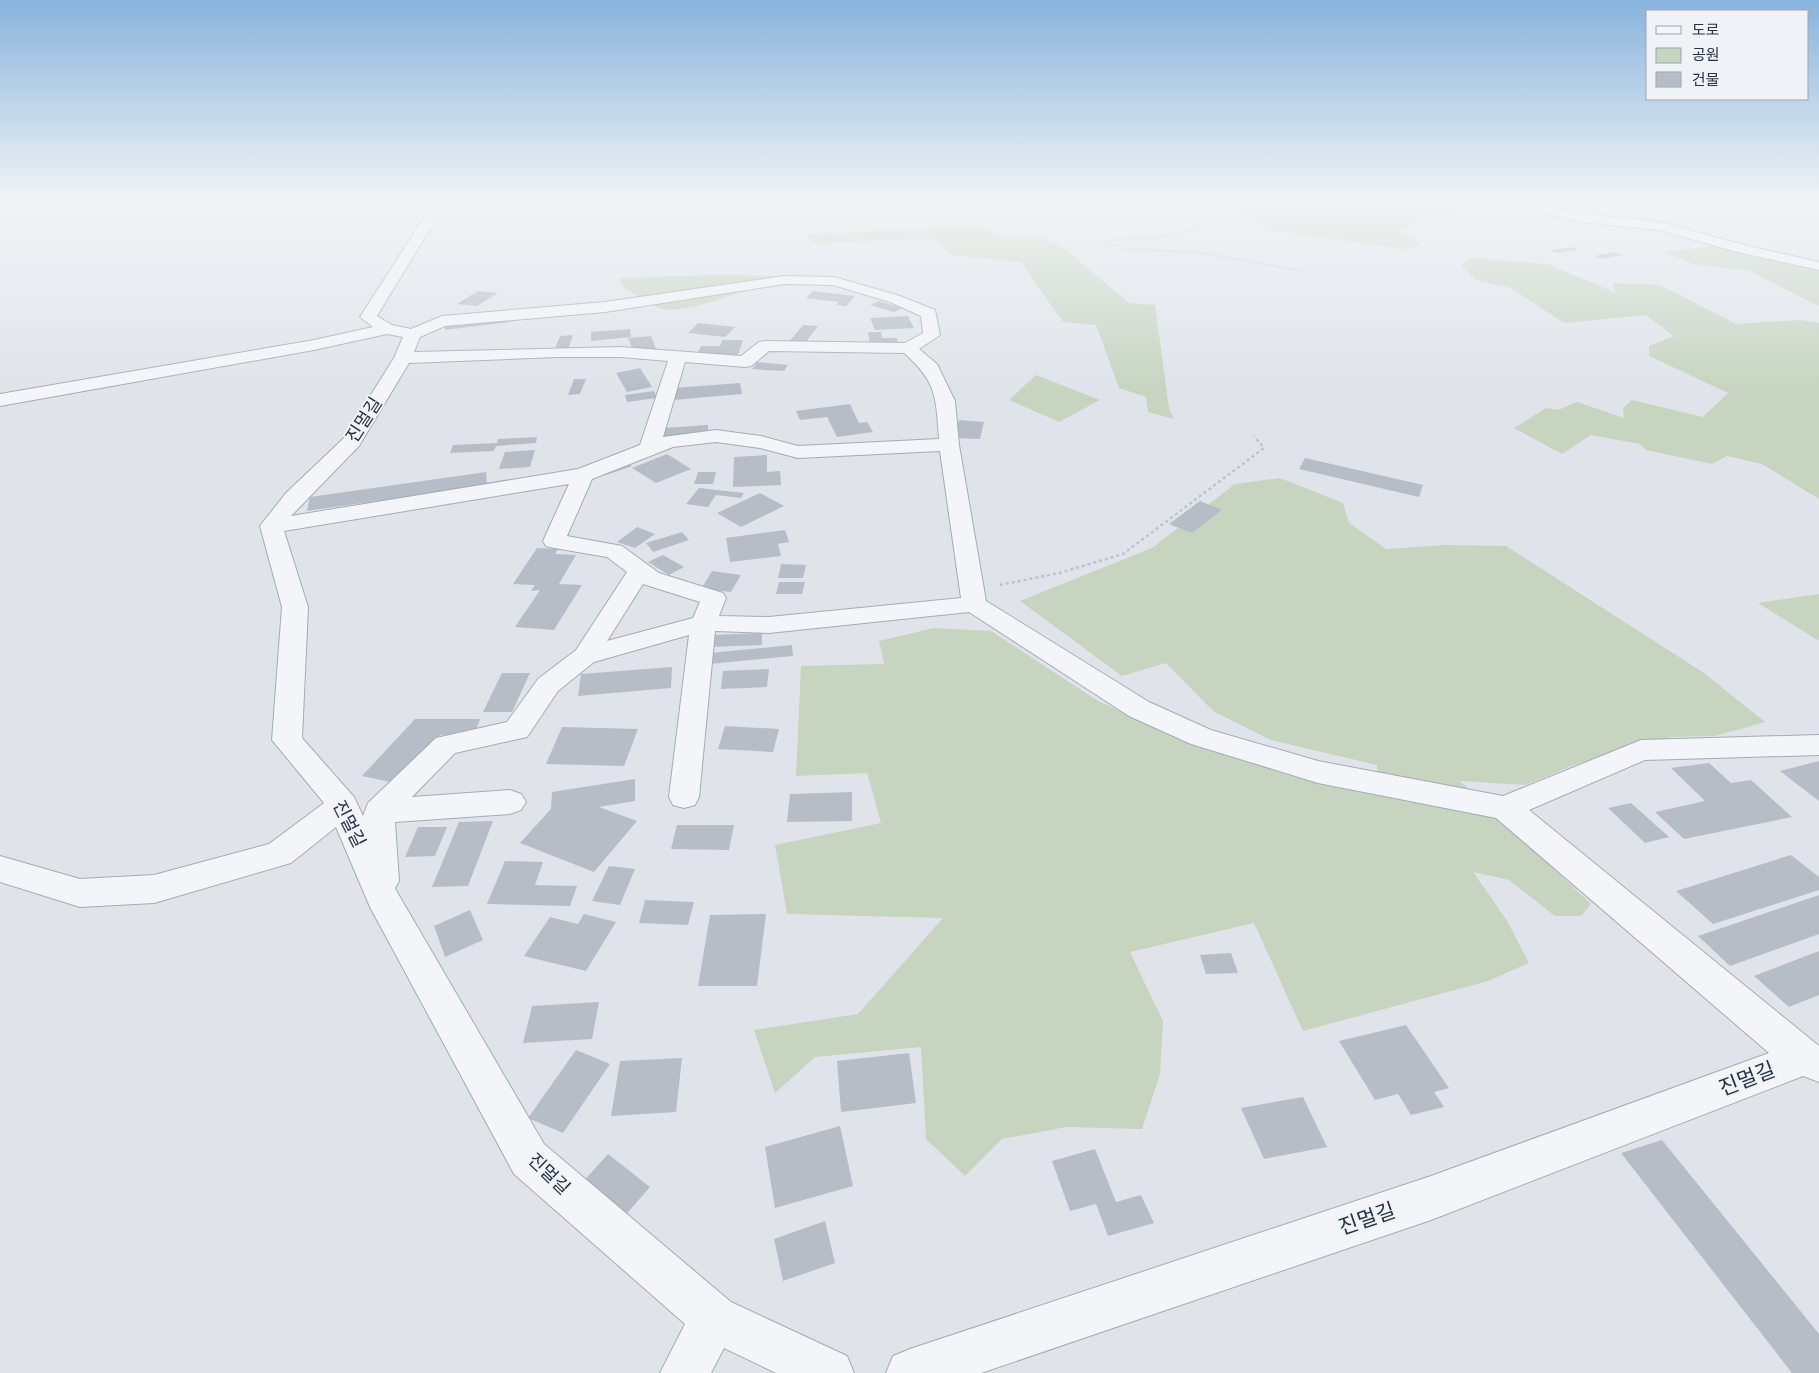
<svg xmlns="http://www.w3.org/2000/svg" width="1819" height="1373" viewBox="0 0 1819 1373" font-family="'DM Sans','Noto Sans KR',sans-serif">
<style>
.green{fill:#c6d4c0}
.building{fill:#b6bdc7}
.lines{fill:none;stroke-linecap:round;stroke-linejoin:round}
.minor-casing{stroke:#a5abb4;stroke-width:2}
.path-far1{stroke:#bec2c9;stroke-width:2;stroke-dasharray:2 2;stroke-linecap:butt}
.path{stroke:#bec2c9;stroke-width:2.5;stroke-dasharray:3 3;stroke-linecap:butt}
.minor{fill:#f3f5f8;fill-rule:evenodd}
.labels{text-anchor:middle;stroke-width:4;stroke-linejoin:round;paint-order:stroke}
.street-label{font-size:18px;fill:#273242;stroke:#eff3f7}
.near-street-label{font-size:21px;fill:#273242;stroke:#eff3f7}
</style>
<rect width="100%" height="100%" fill="#e0e4ea"/>
<path class="green" d="M1248,199H1478L1480,202C1453,214 1424,218 1397,229L1420,244L1411,250L1266,230L1235,203Z
M981,228L1002,237H1039L1064,248L1129,303L1155,305L1169,409L1174,419L1148,412L1146,397L1119,388L1096,325L1063,322L1021,262L953,255L932,239L812,243L805,234Z
M1714,246L1819,269V306L1749,271L1693,264L1664,252Z
M1470,258L1548,264L1616,293L1612,283L1660,285L1736,324L1801,320L1819,323V499L1762,464L1727,456L1712,464L1646,450L1640,444L1591,435L1562,454L1514,428L1546,408L1558,410L1577,402L1624,418L1623,408L1632,400L1703,417L1728,393L1649,356V346L1674,336L1646,315L1564,323L1511,288L1476,280L1461,266Z
M716,275L781,276C751,288 694,313 663,309C653,307 632,292 622,286L620,278Z
M1036,375L1100,400L1059,422L1009,400Z
M1280,478L1343,503L1349,523L1386,549L1445,545L1506,546L1704,673L1765,722L1715,736L1671,737L1574,765L1526,785L1460,781L1591,904L1581,916H1555L1509,880L1473,872L1506,919L1529,963L1488,981L1303,1031L1254,923L1130,952L1163,1021L1160,1074L1142,1129L1066,1127L1002,1139L965,1176L926,1139L921,1047L815,1057L775,1093L754,1030L858,1014L943,918L787,914L775,845L881,823L867,773L796,776L801,666L884,664L879,641L934,628L991,631L1098,701L1202,746L1380,791L1377,765L1271,740L1213,711L1166,663L1122,676L1020,601L1152,548L1235,484Z
M1819,594V641L1758,603Z"/>
<path class="building" d="M1572,247L1579,250L1557,253L1549,250Z
M1615,252L1623,255L1601,259L1594,256Z
M478,291L498,293L477,306L457,304Z
M813,291L855,296L846,306L836,305L839,302L806,298Z
M878,301L902,308L894,312L870,305Z
M908,316L914,328L875,330L870,318Z
M509,317L510,322L445,330V324Z
M698,323L735,327L725,337L688,333Z
M803,325L818,326L805,343L789,342Z
M630,329L631,337L591,341V332Z
M868,332H881L882,338H897L898,344L870,345Z
M573,335L568,349H555L560,336Z
M651,336L657,351L633,350L628,338Z
M722,340H743L738,355L697,354L701,346H720Z
M757,362L788,365L784,371L752,369Z
M640,368L652,387L627,392L616,373Z
M574,379H586L580,394L568,395Z
M740,383L742,394L673,400L672,388Z
M654,391L657,398L627,402L625,395Z
M850,404L859,423L867,422L873,432L837,437L827,417L800,420L796,411Z
M959,420L984,422L980,439L954,438Z
M708,425V434L662,437L663,428Z
M537,437L536,443L496,446L494,451L450,453L453,445L497,443L498,439Z
M535,450L530,467L499,469L505,452Z
M667,454L691,469L656,483L632,468Z
M767,455V472L780,471L781,485L733,487L734,457Z
M1305,458L1423,485L1419,497L1299,469Z
M627,462L632,466L606,475L601,471Z
M486,472L487,485L307,511L310,497Z
M698,472H716L713,484H694Z
M699,488L744,493L741,498L716,495L708,507L686,504Z
M760,493L784,506L741,527L717,513Z
M1200,501L1222,510L1192,533L1169,524Z
M637,527L655,534L635,548L617,542Z
M785,530L789,542L778,544L781,556L730,562L726,538Z
M682,532L689,540L653,552L646,543Z
M537,548L558,549L555,554L576,555L559,584L582,585L554,630L515,627L540,590L531,591L535,585L513,584Z
M663,555L684,567L669,575L648,562Z
M781,564L806,565L803,578H778Z
M712,571L741,575L731,592L701,589Z
M779,582H805L802,594H776Z
M762,633V645L712,647L713,635Z
M792,645L793,656L710,664V653Z
M672,667L671,688L578,696L581,674Z
M769,669L767,687L721,689L723,671Z
M502,673H530L512,712H483Z
M415,719H480L475,733L440,735L395,783L362,776Z
M725,726L779,729L773,752L718,749Z
M562,727L638,729L624,766L546,764Z
M1819,761V801L1780,771Z
M1709,763L1731,783L1751,780L1792,817L1684,839L1655,812L1705,801L1671,768Z
M635,779V801L599,807L637,821L594,872L520,843L551,809L552,792Z
M852,792V821L787,822L790,794Z
M1631,803L1669,837L1645,843L1608,808Z
M493,821L468,886L432,887L459,822Z
M677,825H734L729,850L671,849Z
M418,827H447L435,856L405,857Z
M1791,855L1819,877V890L1713,924L1676,891Z
M505,861L543,862L535,885L577,886L570,906L487,904Z
M609,866L635,869L620,905L592,901Z
M1819,895V934L1730,966L1698,936Z
M645,900L694,902L688,925L639,923Z
M470,910L483,940L445,957L434,926Z
M584,914L616,922L586,971L524,956L550,917L578,924Z
M766,914L757,986H698L710,915Z
M1819,951V995L1789,1007L1754,976Z
M1231,953L1238,973L1206,974L1200,955Z
M599,1002L592,1039L523,1043L532,1006Z
M1406,1025L1449,1088L1434,1092L1444,1107L1411,1115L1398,1094L1375,1100L1339,1041Z
M576,1050L610,1064L563,1133L528,1118Z
M909,1053L916,1103L841,1112L837,1061Z
M682,1058L676,1112L611,1116L620,1061Z
M1303,1097L1327,1147L1264,1159L1241,1108Z
M840,1126L853,1186L775,1208L765,1147Z
M1662,1140L1819,1334V1373H1792L1621,1153Z
M1095,1149L1116,1202L1141,1195L1154,1223L1108,1236L1096,1204L1070,1211L1052,1161Z
M608,1154L650,1187L622,1219L581,1184Z
M825,1221L835,1263L783,1281L774,1239Z"/>
<g class="lines">
<g class="minor-casing">
<path id="minor" d="M436,199H448L377,316L392,325L411,329L442,316L605,302L784,276L834,277L900,296L935,310L940,335L919,349L937,364L955,401L959,445L986,601L1149,702L1211,730L1318,761L1503,796L1641,740L1819,735V755L1645,760L1529,810L1819,1046V1082L1803,1076L1431,1220L981,1373H886L893,1356L910,1349L1431,1176L1769,1053L1496,818L1318,783L1191,744L1129,716L969,612L769,633L715,631L699,797L695,805L684,808L673,805L669,797L689,635L594,662L558,691L527,737L455,753L412,797L510,790L521,794L526,802L521,810L510,814L395,822L399,881L395,888L397,892L544,1144L731,1302L847,1356L854,1373H776L724,1348L711,1373H660L685,1324L514,1174L370,907L336,827L291,863L154,903L80,907L0,882V856L80,879L154,875L269,844L324,803L272,740L282,607L260,526L286,493L344,438L394,358L403,337L387,334L314,350L0,406V394L314,340L373,327L360,317ZM784,284L833,285L890,302L921,316L923,333L905,343L765,341L759,342L741,356L621,347L414,352L420,337L445,326L605,312ZM769,351L904,353C937,382 936,397 939,439L798,446L761,436L716,430L663,437L685,362L745,367L751,366ZM556,357H621L668,361L640,445L578,469L291,516L359,446L409,363ZM716,442L760,448L798,458L940,451L961,598L769,617L719,616L726,598L723,593L659,573L622,546L567,536L592,479L673,447ZM569,484L543,541L546,546L554,548L607,557L627,572L576,650L538,679L507,722L436,738L368,803L363,816L354,797L302,738L308,607L284,531ZM643,584L700,602L693,618L607,641Z
M1494,199H1516L1581,214L1660,222L1744,245L1819,262V270L1737,252L1659,230L1581,222L1496,202Z"/>
</g>
<path class="path-far1" d="M1198,199L1201,206L1199,229L1159,237L1102,241L1125,249L1196,252L1302,271
M462,207L626,199
M0,219L32,199"/>
<path class="path" d="M1000,585L1059,573L1123,554L1264,448L1254,436"/>
<use href="#minor" class="minor"/>
</g>
<linearGradient id="sky" x2="0" y2="1"><stop stop-color="#88b4dd"/><stop offset="0.51" stop-color="#f1f3f6"/><stop offset="1" stop-color="#f1f3f6" stop-opacity="0"/></linearGradient>
<rect width="1819" height="391" fill="url(#sky)"/>
<g class="labels">
<g class="street-label">
<text transform="translate(364 420) rotate(-57)" y="6">진멀길</text>
<text transform="translate(349 824) rotate(63)" y="6">진멀길</text>
<text transform="translate(549 1174) rotate(44)" y="6">진멀길</text>
</g>
<g class="near-street-label">
<text transform="translate(1747 1079) rotate(-21)" y="7">진멀길</text>
<text transform="translate(1367 1219) rotate(-19)" y="7">진멀길</text>
</g>
</g>
<rect x="1646" y="10" width="162" height="90" fill="#eff3f7" stroke="#9fa6af"/>
<rect x="1656" y="26" width="25" height="8" fill="#f3f5f8" stroke="#9fa6af"/>
<text x="1692" y="35" font-size="15" fill="#273242">도로</text>
<rect x="1656" y="48" width="25" height="15" fill="#c6d4c0" stroke="#9fa6af"/>
<text x="1692" y="60" font-size="15" fill="#273242">공원</text>
<rect x="1656" y="72" width="25" height="15" fill="#b6bdc7" stroke="#9fa6af"/>
<text x="1692" y="85" font-size="15" fill="#273242">건물</text>
</svg>
